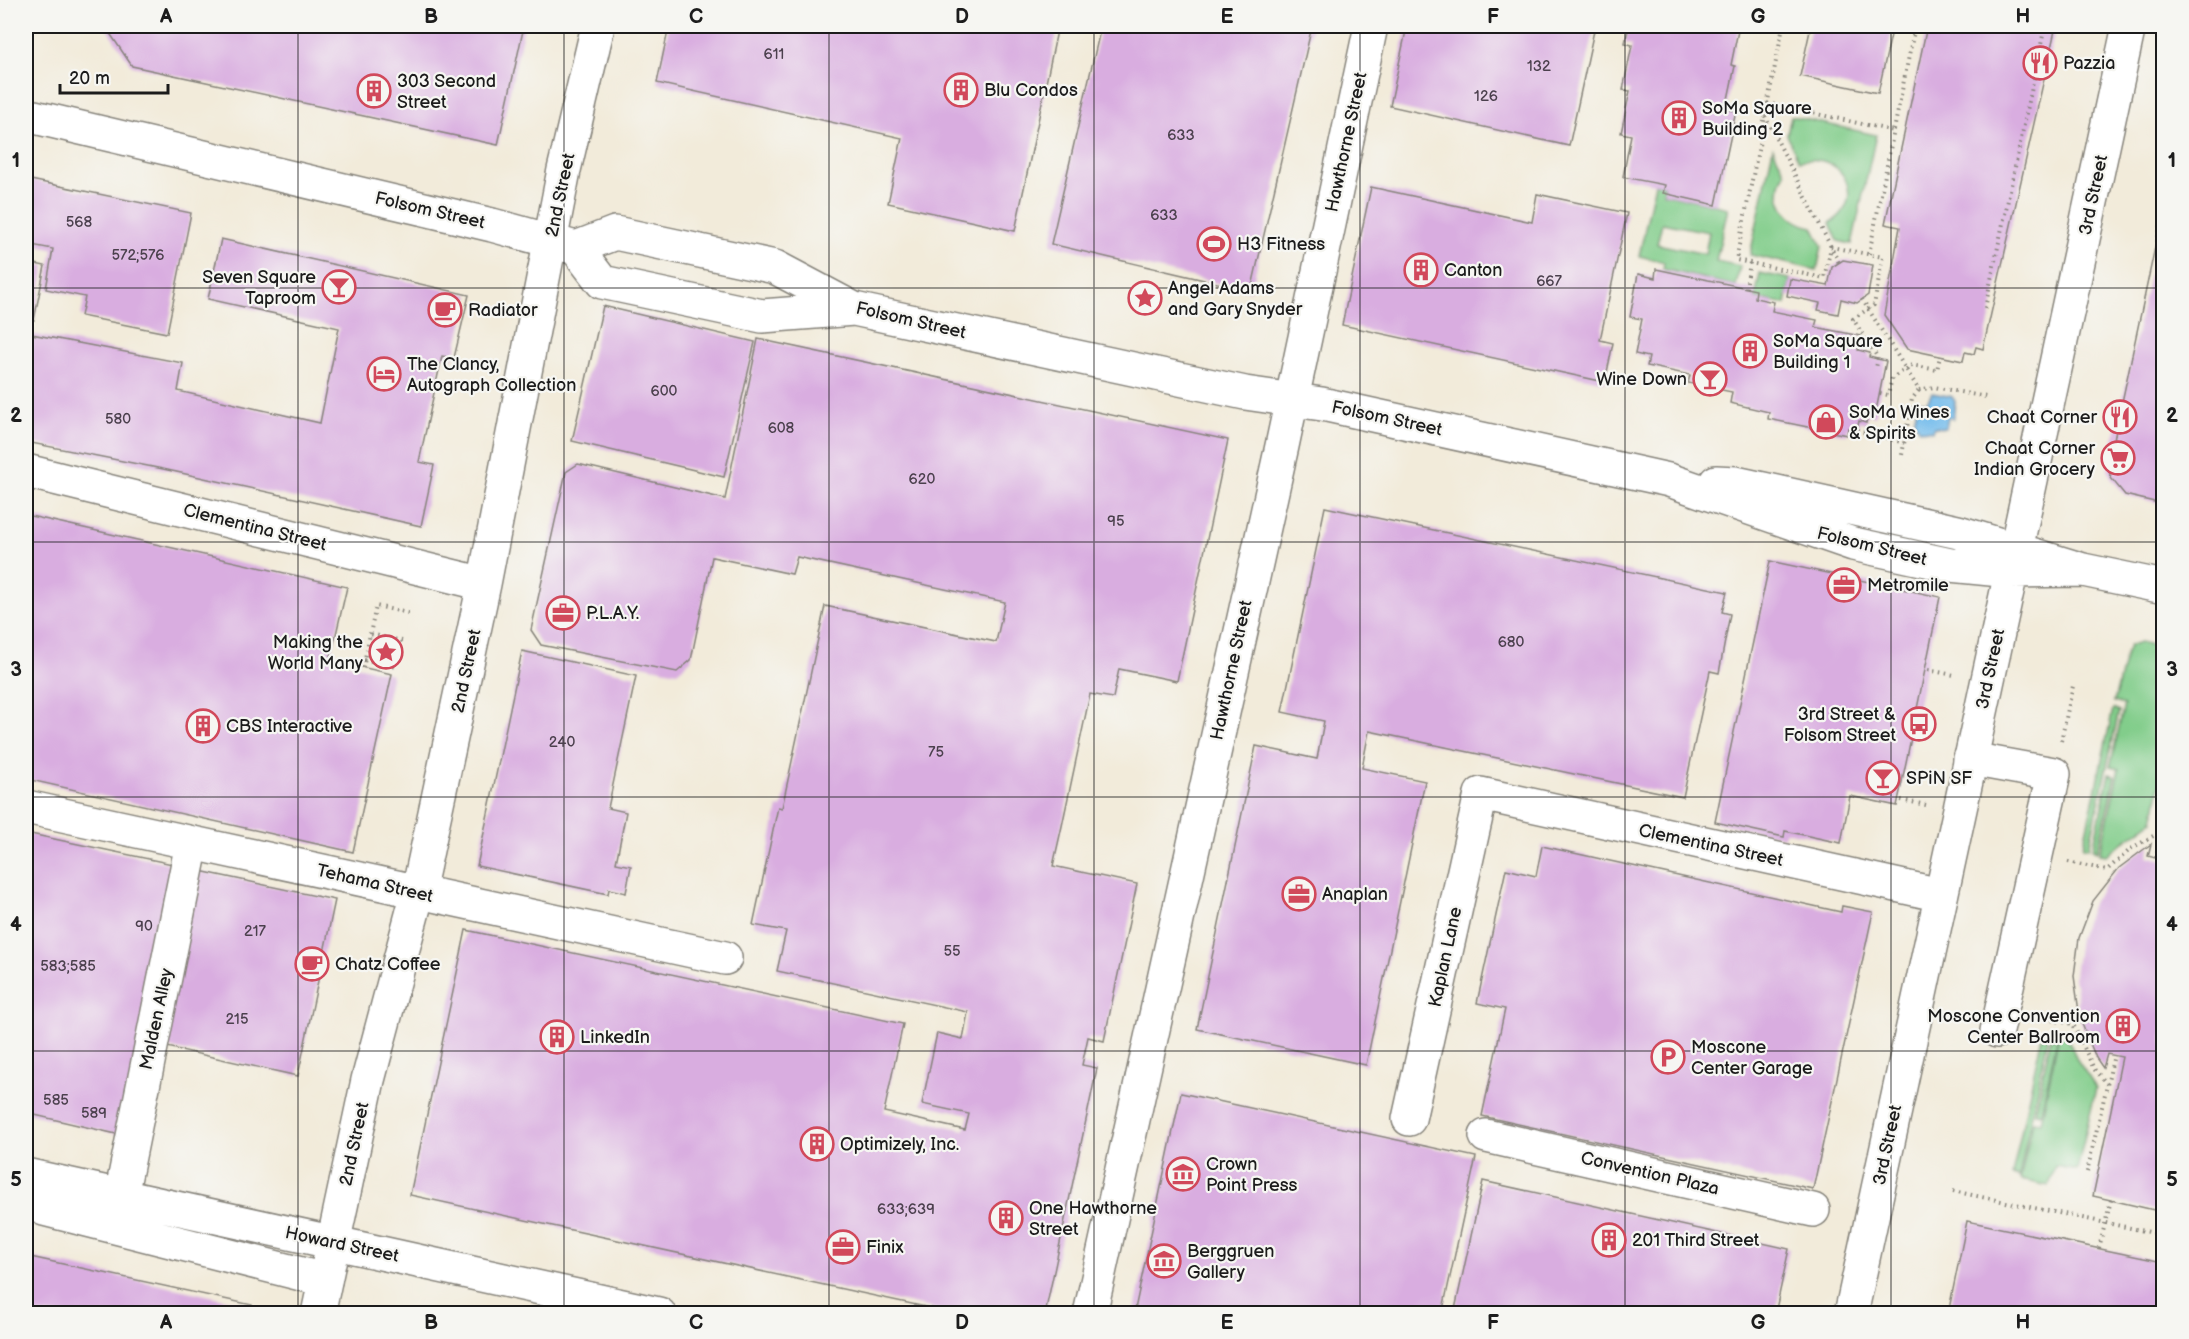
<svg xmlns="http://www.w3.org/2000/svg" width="2189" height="1339" viewBox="0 0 2189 1339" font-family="'Balsamiq Sans',sans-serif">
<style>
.green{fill:#82cd8b;stroke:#4f7454;stroke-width:1.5;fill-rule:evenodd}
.water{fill:#73bcec;stroke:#486c84;stroke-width:1.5}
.building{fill:#d9ade0}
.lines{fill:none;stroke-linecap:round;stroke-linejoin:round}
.minor-casing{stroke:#87847b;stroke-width:36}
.major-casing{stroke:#87847b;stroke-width:36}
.path{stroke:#87847b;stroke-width:4;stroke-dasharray:1.5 4.5;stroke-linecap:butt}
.minor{stroke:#fff;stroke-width:33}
.major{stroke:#fff;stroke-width:33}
.path-bridge{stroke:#87847b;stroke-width:4;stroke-dasharray:1.5 4.5;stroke-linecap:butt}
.grid{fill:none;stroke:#1c1c1c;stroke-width:1.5;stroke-opacity:0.55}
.labels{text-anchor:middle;stroke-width:4.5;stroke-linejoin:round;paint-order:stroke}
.number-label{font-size:15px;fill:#4b404d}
.poi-label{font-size:18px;fill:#1c1c1c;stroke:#f6f6f2;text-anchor:start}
.street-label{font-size:18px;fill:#1c1c1c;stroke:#f6f6f2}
.neatline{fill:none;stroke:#1c1c1c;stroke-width:2}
.grid-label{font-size:20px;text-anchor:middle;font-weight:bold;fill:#1c1c1c}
</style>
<rect width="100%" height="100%" fill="#f6f6f2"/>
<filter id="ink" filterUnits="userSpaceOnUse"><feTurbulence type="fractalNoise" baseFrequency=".0167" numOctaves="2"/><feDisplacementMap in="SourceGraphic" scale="12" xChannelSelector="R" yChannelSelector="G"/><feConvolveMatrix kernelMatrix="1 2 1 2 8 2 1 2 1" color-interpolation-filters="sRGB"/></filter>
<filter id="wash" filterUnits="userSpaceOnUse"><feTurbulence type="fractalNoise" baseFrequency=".008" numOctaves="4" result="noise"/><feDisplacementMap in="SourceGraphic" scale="24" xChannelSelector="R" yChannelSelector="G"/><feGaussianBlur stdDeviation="1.35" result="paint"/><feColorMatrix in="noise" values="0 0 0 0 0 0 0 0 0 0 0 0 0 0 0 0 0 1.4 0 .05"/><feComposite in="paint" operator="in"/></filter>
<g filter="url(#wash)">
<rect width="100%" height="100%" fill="#f2ebda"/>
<path class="green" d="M1791,116L1876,135L1852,244L1838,241L1830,223C1867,202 1845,150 1799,161L1787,135Z
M1773,148L1785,173C1770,198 1787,222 1813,227L1822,246L1817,270L1750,255Z
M1655,183L1665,185L1663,193L1728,208L1716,261L1740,266L1736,286L1663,269L1664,262L1639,256ZM1662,223L1709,232L1705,254L1657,244Z
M1760,273L1790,279L1786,304L1755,298Z
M2140,642L2163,648V770L2153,821L2106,855L2100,854L2119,769L2110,767L2124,705L2114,702L2126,653L2129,646Z
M2113,709L2119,711L2089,848L2083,847Z
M2109,774L2115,776L2098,851L2093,849Z
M2059,1034L2068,1037L2076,1058L2096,1088L2077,1170L2055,1166L2049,1186L2020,1180L2033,1121L2041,1122Z
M2042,1035L2048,1037L2019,1177L2012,1175Z
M2051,1037L2057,1039L2041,1113L2035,1112Z"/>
<path class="water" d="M1932,393L1953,397L1955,402L1953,418L1948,417L1946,428L1934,427L1932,431L1920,429L1914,422L1918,401L1927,402Z"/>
<g id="blocks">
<path class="building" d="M105,26H524L498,145L132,66Z
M669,26H1058L1015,231L888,203L902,138L657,83Z
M1101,26H1312L1251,291L1051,244Z
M1407,26H1595L1569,146L1390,106Z
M1629,26H1739L1731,65L1735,66L1726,109L1736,111L1716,205L1663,193L1665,185L1623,177L1631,135L1621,133L1630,91L1623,90L1632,45L1625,43Z
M1811,26H1893L1878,93L1800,76Z
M1927,26H2056L1983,349L1976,347L1974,354L1965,352L1963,361L1907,349L1884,315L1900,227L1885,224Z
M26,179L191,213L167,333L81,316L85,297L46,289L53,249L26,244Z
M1371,187L1532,222L1537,194L1627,213L1600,340L1613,343L1605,382L1342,325Z
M2161,219L2163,220V504L2125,495L2111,478L2108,468Z
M221,239L469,295L454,358L442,356L419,462L434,465L421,526L163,469L26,442V333L183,363L178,391L320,423L339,328L208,299Z
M1843,260L1873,265L1868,295L1857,303L1841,299L1838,314L1818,310L1820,303L1787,296L1790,279L1828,286L1832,267Z
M26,262L45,266L34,320L26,318Z
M1656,269L1756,290L1755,298L1774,302L1772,311L1817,320L1815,327L1861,336L1858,350L1870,353L1869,357L1886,361L1875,416L1868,414L1866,423L1859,421L1857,430L1848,428L1847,435L1768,419L1769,412L1730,403L1732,392L1688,383L1690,375L1647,366L1649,357L1635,354L1642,319L1630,317L1638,274L1655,278Z
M603,306L755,342L724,477L572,441Z
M758,339L1228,440L1177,681L1119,669L1113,698L1090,694L1062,826L1053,866L1137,884L1104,1041L1088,1037L1082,1065L1097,1068L1045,1314H958L410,1195L466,930L903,1024L884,1112L965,1130L969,1114L922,1104L937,1033L963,1039L968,1012L777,971L786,931L753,925L778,807L782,808L825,606L996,642L1005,602L797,557L792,574L712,557L691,660L677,672L541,645L531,630L566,472L578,464L725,499Z
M1325,507L1727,592L1722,612L1730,614L1719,673L1710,671L1683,797L1369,731L1362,768L1425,781L1366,1065L1197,1029L1256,746L1317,759L1324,721L1282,712Z
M26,515L347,587L330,660L392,674L353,852L26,779Z
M1770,561L1940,597L1897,806L1850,796L1841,843L1785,831L1784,837L1715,822Z
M522,651L636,676L608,808L626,812L616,863L631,866L626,893L609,889L608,894L477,866Z
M26,833L182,866L125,1136L26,1113Z
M2151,844L2148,856L2163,860V1212L2093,1196L2122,1057L2107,1054L2103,1068L2096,1058L2080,1019L2074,976L2079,938L2093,901L2119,868Z
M1542,846L1841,912L1842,906L1873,912L1813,1189L1482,1116L1505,1009L1477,1003L1506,869L1536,876Z
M195,870L335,900L298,1076L158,1045Z
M1181,1093L1476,1157L1442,1314H1134Z
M1483,1181L1789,1249L1775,1314H1454Z
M1967,1221L2163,1262V1314H1948Z
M26,1256L252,1305L250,1314H26Z"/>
</g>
</g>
<g filter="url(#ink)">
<use href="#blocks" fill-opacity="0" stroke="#87847b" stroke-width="1.5"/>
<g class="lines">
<g class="minor-casing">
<path id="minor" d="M26,471L484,584
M1970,759L2054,774L1997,1031
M26,807L725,958
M1409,1119L1481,794L1941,895
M1486,1136L1813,1210
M121,1196L192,843
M318,1314L368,1080L418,892L484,584L564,170L598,26
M1090,1314L1282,446L1371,26"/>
</g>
<g class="major-casing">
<path id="major" d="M26,115L492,225L576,248L615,233L775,267L854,309L1245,393L1322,404L1669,480L1853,544L1950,565L2011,571L2083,570
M576,248L602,282L762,316L854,309
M1716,482L1736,483L1958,532L2083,570L2164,587
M26,1175L659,1314
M26,1196L44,1209L325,1280
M1851,1314L2129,26"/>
</g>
<path class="path" d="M1783,26L1736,260L1824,278L1831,247L1883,257L1874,305L1853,319L1878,358L1876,368
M1767,103L1894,131
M1765,116L1839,263
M1733,125L1761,131
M1869,254L1915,26
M1746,288L1750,262
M1862,299L1919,390L1912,399L1902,455
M1985,308L2045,26
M1919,390L1934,387L1986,397
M1880,393L1888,395L1892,378L1912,365L1937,370L1940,356
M1857,430L1904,443
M370,634L376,606L408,613
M364,660L397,667
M363,668L370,634L402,641
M1928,670L1954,675
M2061,741L2073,686
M1901,800L1926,805
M2156,858L2164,823
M2068,862L2107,870L2132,848L2162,831
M2034,1017L2073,1024L2094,1069L2107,1084
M2087,1172L2114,1055
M1953,1191L2164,1235"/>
<use href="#minor" class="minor"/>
<use href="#major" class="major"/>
<path class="path-bridge" d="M2099,1248L2111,1200"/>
</g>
</g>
<path class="grid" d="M298,26V1314M564,26V1314M829,26V1314M1094,26V1314M1360,26V1314M1625,26V1314M1891,26V1314M26,288H2164M26,542H2164M26,797H2164M26,1051H2164"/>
<defs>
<g id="restaurant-ring" transform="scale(1.725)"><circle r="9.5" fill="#f6f6f2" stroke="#d1495b" stroke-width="1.5"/><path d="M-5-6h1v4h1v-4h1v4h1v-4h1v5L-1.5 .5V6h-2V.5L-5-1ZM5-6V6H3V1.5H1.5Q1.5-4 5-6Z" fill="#d1495b"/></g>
<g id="building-ring" transform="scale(1.725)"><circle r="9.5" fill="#f6f6f2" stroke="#d1495b" stroke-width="1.5"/><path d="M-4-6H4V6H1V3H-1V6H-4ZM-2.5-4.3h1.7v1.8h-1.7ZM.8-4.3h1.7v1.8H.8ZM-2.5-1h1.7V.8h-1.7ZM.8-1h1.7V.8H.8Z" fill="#d1495b"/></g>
<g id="stadium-ring" transform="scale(1.725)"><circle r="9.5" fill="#f6f6f2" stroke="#d1495b" stroke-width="1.5"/><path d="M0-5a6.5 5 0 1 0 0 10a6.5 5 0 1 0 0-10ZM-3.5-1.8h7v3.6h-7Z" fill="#d1495b"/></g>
<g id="bar-ring" transform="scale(1.725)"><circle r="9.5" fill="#f6f6f2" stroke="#d1495b" stroke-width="1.5"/><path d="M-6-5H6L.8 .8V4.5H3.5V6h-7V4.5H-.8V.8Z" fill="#d1495b"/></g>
<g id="sight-ring" transform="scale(1.725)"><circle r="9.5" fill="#f6f6f2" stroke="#d1495b" stroke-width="1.5"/><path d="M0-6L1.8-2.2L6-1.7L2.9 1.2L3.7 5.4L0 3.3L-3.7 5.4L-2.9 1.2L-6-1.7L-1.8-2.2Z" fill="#d1495b"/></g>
<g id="cafe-ring" transform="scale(1.725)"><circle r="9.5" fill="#f6f6f2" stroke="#d1495b" stroke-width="1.5"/><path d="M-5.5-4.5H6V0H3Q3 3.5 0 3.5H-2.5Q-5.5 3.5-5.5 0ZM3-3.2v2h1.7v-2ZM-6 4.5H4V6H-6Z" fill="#d1495b"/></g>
<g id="hotel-ring" transform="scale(1.725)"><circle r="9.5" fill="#f6f6f2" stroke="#d1495b" stroke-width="1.5"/><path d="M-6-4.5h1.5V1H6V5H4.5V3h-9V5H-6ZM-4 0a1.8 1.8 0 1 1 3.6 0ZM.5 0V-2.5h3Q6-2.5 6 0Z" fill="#d1495b"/></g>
<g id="shop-ring" transform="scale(1.725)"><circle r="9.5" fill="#f6f6f2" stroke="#d1495b" stroke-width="1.5"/><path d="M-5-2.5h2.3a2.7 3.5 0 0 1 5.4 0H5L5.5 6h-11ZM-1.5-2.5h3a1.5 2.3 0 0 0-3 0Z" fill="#d1495b"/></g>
<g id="supermarket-ring" transform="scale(1.725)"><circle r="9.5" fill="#f6f6f2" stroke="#d1495b" stroke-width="1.5"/><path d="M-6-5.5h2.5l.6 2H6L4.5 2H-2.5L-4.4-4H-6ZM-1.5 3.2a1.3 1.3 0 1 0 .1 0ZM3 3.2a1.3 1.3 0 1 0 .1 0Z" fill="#d1495b"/></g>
<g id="office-ring" transform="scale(1.725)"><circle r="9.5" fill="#f6f6f2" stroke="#d1495b" stroke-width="1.5"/><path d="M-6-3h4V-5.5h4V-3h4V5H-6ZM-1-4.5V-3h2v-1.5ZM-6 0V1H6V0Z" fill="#d1495b"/></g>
<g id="bus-ring" transform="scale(1.725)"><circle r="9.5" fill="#f6f6f2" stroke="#d1495b" stroke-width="1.5"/><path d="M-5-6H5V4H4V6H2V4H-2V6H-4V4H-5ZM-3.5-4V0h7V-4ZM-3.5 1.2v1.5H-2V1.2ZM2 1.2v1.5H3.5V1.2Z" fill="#d1495b"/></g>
<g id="parking-ring" transform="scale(1.725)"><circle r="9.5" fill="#f6f6f2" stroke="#d1495b" stroke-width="1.5"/><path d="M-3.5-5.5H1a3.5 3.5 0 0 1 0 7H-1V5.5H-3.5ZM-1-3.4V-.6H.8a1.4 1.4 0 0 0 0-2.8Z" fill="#d1495b"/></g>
<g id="museum-ring" transform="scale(1.725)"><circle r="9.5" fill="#f6f6f2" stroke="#d1495b" stroke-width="1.5"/><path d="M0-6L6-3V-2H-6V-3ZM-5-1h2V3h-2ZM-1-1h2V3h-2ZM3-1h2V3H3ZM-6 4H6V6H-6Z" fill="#d1495b"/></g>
</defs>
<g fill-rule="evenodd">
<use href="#restaurant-ring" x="2040" y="63"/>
<use href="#building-ring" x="961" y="90"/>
<use href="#building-ring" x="374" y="91"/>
<use href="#building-ring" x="1679" y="118"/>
<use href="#stadium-ring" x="1214" y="244"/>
<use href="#building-ring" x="1421" y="270"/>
<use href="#bar-ring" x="339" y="287"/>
<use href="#sight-ring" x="1145" y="298"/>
<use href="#cafe-ring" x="445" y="310"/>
<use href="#building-ring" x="1750" y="351"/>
<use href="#hotel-ring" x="384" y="374"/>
<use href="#bar-ring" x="1710" y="379"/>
<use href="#restaurant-ring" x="2120" y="417"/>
<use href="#shop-ring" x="1826" y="422"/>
<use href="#supermarket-ring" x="2118" y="458"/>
<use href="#office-ring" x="1844" y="585"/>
<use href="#office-ring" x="563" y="613"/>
<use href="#sight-ring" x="386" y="652"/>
<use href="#bus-ring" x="1919" y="724"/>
<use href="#building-ring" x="203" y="726"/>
<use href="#bar-ring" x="1883" y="778"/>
<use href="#office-ring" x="1299" y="894"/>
<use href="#cafe-ring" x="312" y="964"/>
<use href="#building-ring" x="2123" y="1026"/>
<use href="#building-ring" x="557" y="1037"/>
<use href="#parking-ring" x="1668" y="1057"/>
<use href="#building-ring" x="817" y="1144"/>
<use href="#museum-ring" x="1183" y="1174"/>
<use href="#building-ring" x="1006" y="1218"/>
<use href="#building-ring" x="1609" y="1240"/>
<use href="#office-ring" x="843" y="1247"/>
<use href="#museum-ring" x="1164" y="1261"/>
</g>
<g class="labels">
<g class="number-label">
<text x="774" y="59">611</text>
<text x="1539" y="71">132</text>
<text x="1486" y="101">126</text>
<text x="1181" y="140">633</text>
<text x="1164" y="220">633</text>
<text x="79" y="227">568</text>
<text x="138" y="260">572;576</text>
<text x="1549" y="286">667</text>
<text x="664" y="396">600</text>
<text x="118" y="424">580</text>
<text x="781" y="433">608</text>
<text x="922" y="484">620</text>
<text x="1116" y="526">95</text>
<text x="1511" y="647">680</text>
<text x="562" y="747">240</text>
<text x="936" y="757">75</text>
<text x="144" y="931">90</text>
<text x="255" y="936">217</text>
<text x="952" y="956">55</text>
<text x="68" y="971">583;585</text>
<text x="237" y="1024">215</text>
<text x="56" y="1105">585</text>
<text x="94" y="1118">589</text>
<text x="906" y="1214">633;639</text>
</g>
<g class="poi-label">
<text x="2063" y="69">Pazzia</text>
<text x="397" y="87">303 Second<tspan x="397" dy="21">Street</tspan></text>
<text x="984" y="96">Blu Condos</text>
<text x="1702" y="114">SoMa Square<tspan x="1702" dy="21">Building 2</tspan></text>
<text x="1237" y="250">H3 Fitness</text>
<text x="1444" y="276">Canton</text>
<text x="316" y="283" text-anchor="end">Seven Square<tspan x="316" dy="21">Taproom</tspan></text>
<text x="1168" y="294">Angel Adams<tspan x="1168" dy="21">and Gary Snyder</tspan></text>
<text x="468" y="316">Radiator</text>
<text x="1773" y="347">SoMa Square<tspan x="1773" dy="21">Building 1</tspan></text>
<text x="407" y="370">The Clancy,<tspan x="407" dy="21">Autograph Collection</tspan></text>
<text x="1687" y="385" text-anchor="end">Wine Down</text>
<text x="1849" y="418">SoMa Wines<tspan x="1849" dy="21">&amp; Spirits</tspan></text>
<text x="2097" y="423" text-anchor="end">Chaat Corner</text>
<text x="2095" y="454" text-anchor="end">Chaat Corner<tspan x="2095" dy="21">Indian Grocery</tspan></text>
<text x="1867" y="591">Metromile</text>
<text x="586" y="619">P.L.A.Y.</text>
<text x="363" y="648" text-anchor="end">Making the<tspan x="363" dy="21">World Many</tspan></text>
<text x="1896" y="720" text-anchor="end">3rd Street &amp;<tspan x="1896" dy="21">Folsom Street</tspan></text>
<text x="226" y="732">CBS Interactive</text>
<text x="1906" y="784">SPiN SF</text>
<text x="1322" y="900">Anaplan</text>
<text x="335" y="970">Chatz Coffee</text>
<text x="2100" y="1022" text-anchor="end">Moscone Convention<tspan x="2100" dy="21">Center Ballroom</tspan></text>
<text x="580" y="1043">LinkedIn</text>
<text x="1691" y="1053">Moscone<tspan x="1691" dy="21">Center Garage</tspan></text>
<text x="840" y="1150">Optimizely, Inc.</text>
<text x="1206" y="1170">Crown<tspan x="1206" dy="21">Point Press</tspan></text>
<text x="1029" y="1214">One Hawthorne<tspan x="1029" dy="21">Street</tspan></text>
<text x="1632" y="1246">201 Third Street</text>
<text x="866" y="1253">Finix</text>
<text x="1187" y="1257">Berggruen<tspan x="1187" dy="21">Gallery</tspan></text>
</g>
<g class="street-label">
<text transform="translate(1346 142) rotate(-78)" y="6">Hawthorne Street</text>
<text transform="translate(560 195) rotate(-78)" y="6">2nd Street</text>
<text transform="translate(2093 195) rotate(-78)" y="6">3rd Street</text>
<text transform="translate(430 210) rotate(13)" y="6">Folsom Street</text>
<text transform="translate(911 320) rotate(13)" y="6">Folsom Street</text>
<text transform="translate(1387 418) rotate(12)" y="6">Folsom Street</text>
<text transform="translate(255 527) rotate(14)" y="6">Clementina Street</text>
<text transform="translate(1872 546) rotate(14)" y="6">Folsom Street</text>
<text transform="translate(1990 669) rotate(-78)" y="6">3rd Street</text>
<text transform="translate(1231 670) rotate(-78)" y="6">Hawthorne Street</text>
<text transform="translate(466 671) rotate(-78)" y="6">2nd Street</text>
<text transform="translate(1711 845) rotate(12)" y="6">Clementina Street</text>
<text transform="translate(375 883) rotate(13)" y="6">Tehama Street</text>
<text transform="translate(1445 957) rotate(-78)" y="6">Kaplan Lane</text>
<text transform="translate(156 1019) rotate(-78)" y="6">Malden Alley</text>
<text transform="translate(354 1144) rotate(-78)" y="6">2nd Street</text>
<text transform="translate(1887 1145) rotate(-78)" y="6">3rd Street</text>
<text transform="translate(1650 1173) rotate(13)" y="6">Convention Plaza</text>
<text transform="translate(342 1244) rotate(12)" y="6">Howard Street</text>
</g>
</g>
<rect width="2189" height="1339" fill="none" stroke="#f6f6f2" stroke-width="66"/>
<path d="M60 84v9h108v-9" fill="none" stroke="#1c1c1c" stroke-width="3"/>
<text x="69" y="84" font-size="18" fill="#1c1c1c" stroke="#f6f6f2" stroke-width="4.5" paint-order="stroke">20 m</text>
<rect x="33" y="33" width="2123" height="1273" class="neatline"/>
<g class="grid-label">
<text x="166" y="23">A</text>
<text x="431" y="23">B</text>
<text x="696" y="23">C</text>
<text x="962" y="23">D</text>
<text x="1227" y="23">E</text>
<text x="1493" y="23">F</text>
<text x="1758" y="23">G</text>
<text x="2023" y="23">H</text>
<text x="16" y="167">1</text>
<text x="2172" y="167">1</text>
<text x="16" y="422">2</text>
<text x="2172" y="422">2</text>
<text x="16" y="676">3</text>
<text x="2172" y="676">3</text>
<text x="16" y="931">4</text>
<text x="2172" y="931">4</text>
<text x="16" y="1186">5</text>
<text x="2172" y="1186">5</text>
<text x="166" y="1329">A</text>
<text x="431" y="1329">B</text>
<text x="696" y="1329">C</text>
<text x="962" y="1329">D</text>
<text x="1227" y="1329">E</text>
<text x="1493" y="1329">F</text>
<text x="1758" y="1329">G</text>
<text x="2023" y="1329">H</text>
</g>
</svg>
